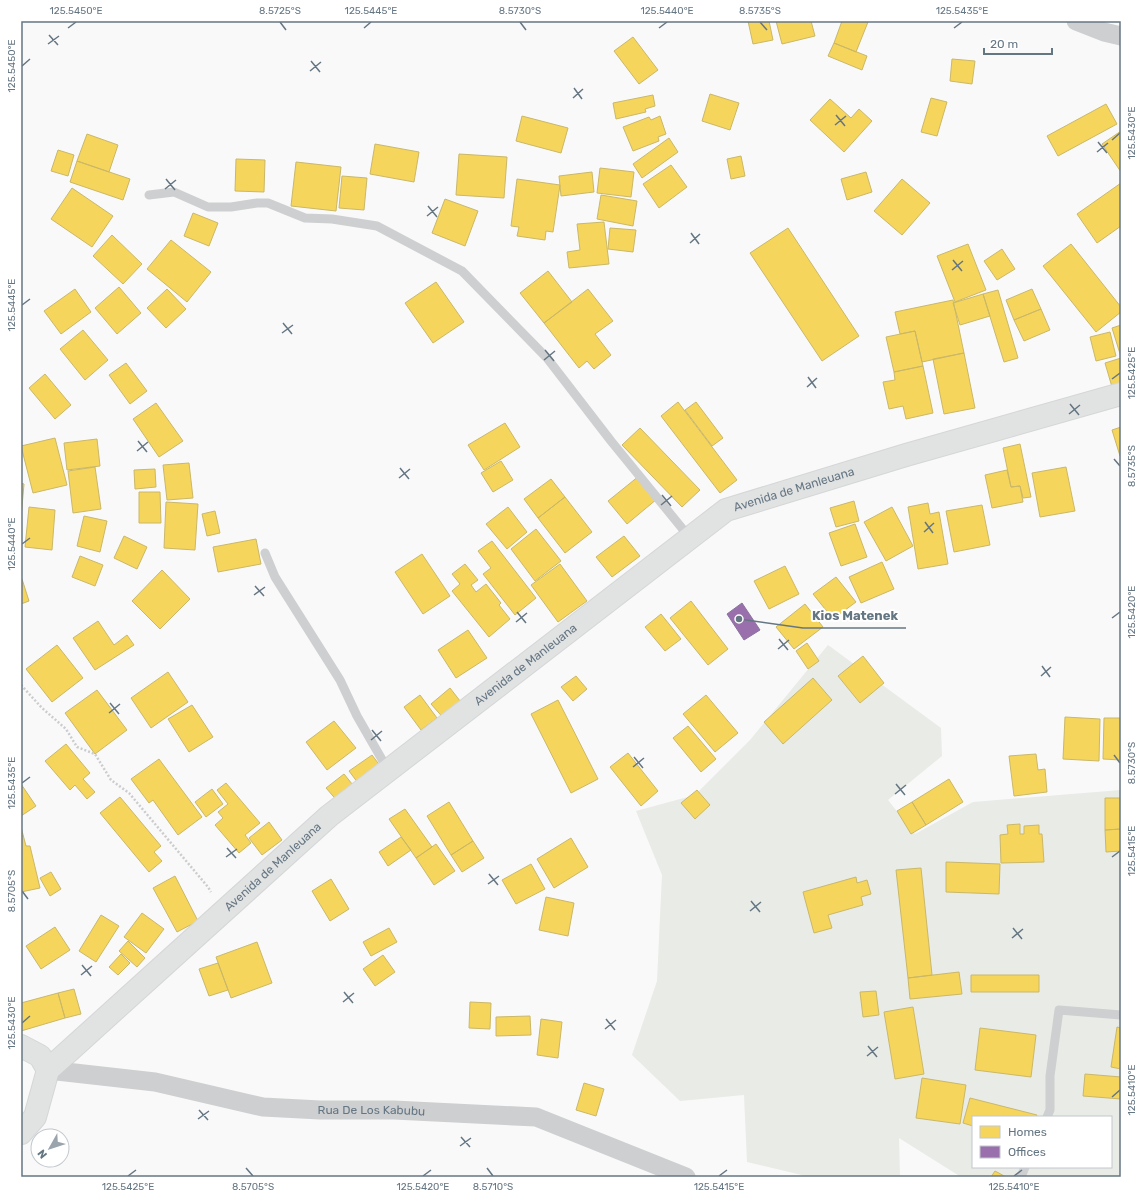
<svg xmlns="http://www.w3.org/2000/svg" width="1142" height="1198" viewBox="0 0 1142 1198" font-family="Rubik,sans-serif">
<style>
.green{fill:#e8ebe6;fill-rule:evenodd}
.homes{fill:#f6d55c;stroke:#cab868}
.offices{fill:#9970ab;stroke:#89729f}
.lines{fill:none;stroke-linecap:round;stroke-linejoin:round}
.secondary-casing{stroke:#d5d6d7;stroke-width:24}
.path{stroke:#cbcccd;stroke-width:2.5;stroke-dasharray:2 2;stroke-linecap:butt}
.lane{stroke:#cecfd0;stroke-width:9}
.street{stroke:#cecfd0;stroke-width:19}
.secondary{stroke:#e1e2e2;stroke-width:22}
.ticks{fill:none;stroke:#657683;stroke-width:1.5}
.labels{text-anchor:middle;stroke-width:4;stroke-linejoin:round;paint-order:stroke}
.street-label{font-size:12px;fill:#657683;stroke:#fff}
.leader{fill:none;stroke:#657683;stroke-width:1.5}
.callout-dot{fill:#657683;stroke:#fff;stroke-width:1.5}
.callout-label{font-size:13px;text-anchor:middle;font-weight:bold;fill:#657683;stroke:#fff;stroke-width:4;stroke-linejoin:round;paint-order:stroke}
.neatline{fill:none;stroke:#657683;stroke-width:1.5}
.ticks-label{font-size:10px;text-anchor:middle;fill:#657683}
</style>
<rect width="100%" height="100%" fill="#f9f9f9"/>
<path class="green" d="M828,645L941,728L942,756L888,800L915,834L973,802L1121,790V1177H961L899,1138L900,1177H810L747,1162L744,1095L680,1101L632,1055L657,981L662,875L636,811L695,795L750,740ZM973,1117H1111V1167H973Z"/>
<path class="homes" d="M748,21H769L773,40L753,44Z
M776,21H811L815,36L782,44Z
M842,21L868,22L856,52L834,43Z
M633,37L658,70L639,84L614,51Z
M834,43L867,56L862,70L828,56Z
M952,59L975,61L972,84L950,81Z
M710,94L739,103L730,130L702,121Z
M653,95L655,106L645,109L646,112L616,119L613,103Z
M931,98L947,102L937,136L921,132Z
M830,99L851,118L859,109L872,121L844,152L810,120Z
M1106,104L1117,124L1058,156L1047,136Z
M522,116L568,128L561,153L516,141Z
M660,116L666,134L658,137L659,141L633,151L623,127L649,117L651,120Z
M1121,131V172L1102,144Z
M87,134L118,145L109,172L77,161Z
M669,138L678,152L642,178L633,164Z
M375,144L419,152L414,182L370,174Z
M58,150L74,155L68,176L51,171Z
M459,154L507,157L504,198L456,195Z
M741,156L745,176L731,179L727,159Z
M236,159L265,160L264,192L235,191Z
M77,161L130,179L123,200L70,182Z
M296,162L341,167L336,211L291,206Z
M671,165L687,187L659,208L643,184Z
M600,168L634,172L631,197L597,193Z
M592,172L594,192L561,196L559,176Z
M866,172L872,192L847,200L841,179Z
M342,176L367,178L364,210L339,208Z
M517,179L560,185L553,232L546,231L545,240L517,236L519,227L511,226Z
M902,179L930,203L902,235L874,211Z
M1121,183V226L1097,243L1077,214Z
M72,188L113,216L92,247L51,219Z
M601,195L637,201L633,226L597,219Z
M445,199L478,211L465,246L432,233Z
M193,213L218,223L209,246L184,236Z
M604,222L609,264L569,268L567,252L580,250L577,224Z
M610,228L636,230L633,252L608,249Z
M788,228L859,336L822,361L750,253Z
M112,235L142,264L123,284L93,256Z
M171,240L211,272L187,302L147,269Z
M968,244L986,290L955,302L937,256Z
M1071,244L1121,307V312L1096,332L1043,266Z
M1002,249L1015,269L997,280L984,261Z
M548,271L572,302L544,323L520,293Z
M436,282L464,322L433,343L405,303Z
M119,287L141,313L117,334L95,308Z
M75,289L91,312L61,334L44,311Z
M167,289L186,309L166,328L147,308Z
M588,289L613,321L595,334L611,355L594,369L587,361L579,368L544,323Z
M1032,289L1041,309L1014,320L1006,300Z
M998,290L1018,358L1004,362L983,294Z
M983,294L990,316L960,325L953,303Z
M953,300L964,353L922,362L915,331L900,334L895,312Z
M1041,309L1050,330L1024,341L1014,320Z
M1121,325V357L1112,328Z
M83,330L108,360L85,380L60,349Z
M915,331L923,366L894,372L886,337Z
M1110,332L1116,356L1096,361L1090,337Z
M964,353L975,408L944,414L933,359Z
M1121,358V384L1112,387L1105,363Z
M126,363L147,391L130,404L109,375Z
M923,366L933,413L906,419L903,406L889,409L883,382L895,380L894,372Z
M45,374L71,405L55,419L29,388Z
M678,402L737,480L720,493L661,416Z
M696,402L723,438L712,446L685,410Z
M156,403L183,441L159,457L133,419Z
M505,423L520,447L484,470L468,445Z
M1121,427V455L1120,456L1112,430Z
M640,428L700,490L682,507L622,445Z
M55,438L67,485L33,493L21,446Z
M97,439L100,466L67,470L64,443Z
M1020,444L1031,497L1023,498L1020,486L1011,487L1003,448Z
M501,461L513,480L493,492L481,473Z
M189,463L193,498L167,500L163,465Z
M95,467L101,509L73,513L68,471Z
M1066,467L1075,511L1040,517L1032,473Z
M155,469L156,487L135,489L134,470Z
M1007,470L1011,487L1020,486L1023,502L992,508L985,475Z
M639,476L657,499L627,524L608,501Z
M551,479L565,497L538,518L524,499Z
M21,483L24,484L21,518Z
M139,492H160L161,523H139Z
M565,497L592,532L565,553L538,518Z
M854,501L859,521L836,527L830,508Z
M166,502L198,504L195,550L164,548Z
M928,503L930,514L939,512L948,564L918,569L908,507Z
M982,505L990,545L954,552L946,511Z
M29,507L55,510L52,550L25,547Z
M508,507L527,532L507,549L486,524Z
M892,507L913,546L886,561L864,522Z
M215,511L220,533L207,536L202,514Z
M84,516L107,521L100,552L77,546Z
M855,524L867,557L841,566L829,533Z
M536,529L561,561L535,581L511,549Z
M124,536L147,547L137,569L114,558Z
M624,536L640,556L612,577L596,557Z
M256,539L261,564L218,572L213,547Z
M492,541L536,598L515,615L483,574L491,568L478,551Z
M422,554L450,596L423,614L395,572Z
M80,556L103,565L95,586L72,577Z
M882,562L894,589L861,603L849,577Z
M465,564L478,580L471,585L476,592L486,584L501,603L499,605L510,619L489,637L452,591L460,584L452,574Z
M560,564L587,601L558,622L531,585Z
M785,566L799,594L769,609L754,581Z
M162,570L190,599L160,629L132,601Z
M836,577L856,602L833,619L813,594Z
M22,579L29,601L21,604V580Z
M691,601L728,649L708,665L670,618Z
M805,604L823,627L794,649L776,627Z
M661,614L681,639L665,651L645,627Z
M98,621L114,645L127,635L134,645L95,670L73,638Z
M468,630L487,658L456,678L438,650Z
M807,643L819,661L808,669L796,651Z
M57,645L83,678L52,702L26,669Z
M863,656L884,683L860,703L838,676Z
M168,672L188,702L151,728L131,698Z
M576,676L587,689L573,701L561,687Z
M813,678L832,700L783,744L764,722Z
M450,688L464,706L446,721L431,704Z
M97,690L127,730L95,754L65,713Z
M420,695L437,718L421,730L404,707Z
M706,695L738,733L715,752L683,714Z
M558,700L598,779L571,793L531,714Z
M192,705L213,737L189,752L168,719Z
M1065,717L1100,719L1099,761L1063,759Z
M1104,718H1121V760L1103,759Z
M334,721L356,748L327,770L306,742Z
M688,726L716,759L701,772L673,738Z
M66,744L90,773L83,779L95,792L87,799L75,785L70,790L45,761Z
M628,753L658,791L641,806L610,767Z
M1036,754L1038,770L1045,769L1047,792L1014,796L1009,756Z
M372,755L384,771L361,787L349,771Z
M159,759L202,817L178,835L153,800L149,803L131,779Z
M344,774L357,790L340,804L326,788Z
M949,779L963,802L926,825L912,802Z
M226,783L260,823L245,835L251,843L239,853L215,825L223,818L218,812L228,804L217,790Z
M21,784L36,806L21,816Z
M212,789L223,804L206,817L195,802Z
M697,790L710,805L695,819L681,803Z
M120,797L161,846L154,852L162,861L149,872L100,813Z
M1105,798H1121V829L1105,830Z
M449,802L473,841L451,855L427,816Z
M912,802L926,825L911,834L897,811Z
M405,809L432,847L416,858L389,819Z
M269,822L282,840L262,855L249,838Z
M1020,824V834H1024V826L1039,825V834H1042L1044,862L1001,863L1000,835L1008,834L1007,825Z
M21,827L26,846H30L40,888L21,892Z
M1121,829V851L1106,852L1105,830Z
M401,837L411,850L388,866L379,852Z
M571,838L588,867L554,888L537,859Z
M473,841L484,858L462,872L451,855Z
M436,844L455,871L434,885L416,858Z
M946,862L1000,864L999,894L946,892Z
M531,864L545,889L516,904L502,880Z
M921,868L932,975L908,978L896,870Z
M51,872L61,889L50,896L40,878Z
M175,876L198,921L177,932L153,888Z
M856,877L857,883L867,880L871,894L861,897L863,905L828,915L832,928L814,933L803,892Z
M331,879L349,909L330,921L312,891Z
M546,897L574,903L568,936L539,930Z
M142,913L164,929L146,953L124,937Z
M101,915L119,926L96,962L79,951Z
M55,927L70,950L41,969L26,946Z
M389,928L397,942L371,956L363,942Z
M128,941L145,958L137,967L119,951Z
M257,942L272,983L231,998L216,957Z
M121,954L130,963L118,975L109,967Z
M383,955L395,972L375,986L363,969Z
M218,963L228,990L209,996L199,969Z
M959,972L962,994L910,999L908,978Z
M971,975H1039V992H971Z
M74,989L81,1014L65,1018L58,993Z
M876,991L879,1015L863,1017L860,992Z
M58,993L65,1018L21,1031V1003Z
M470,1002L491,1003L490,1029L469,1028Z
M913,1007L924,1074L895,1079L884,1012Z
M530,1016L531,1035L496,1036V1017Z
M541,1019L562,1022L558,1058L537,1055Z
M1117,1027L1121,1028V1069L1111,1067Z
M980,1028L1036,1035L1031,1077L975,1070Z
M1085,1074L1121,1077V1099L1083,1096Z
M922,1078L966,1085L960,1124L916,1118Z
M584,1083L604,1089L596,1116L576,1110Z
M970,1098L1037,1115L1036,1117H973V1126L963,1123Z
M995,1171L1006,1177H991Z"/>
<path class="offices" d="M742,603L760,630L744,640L727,614Z"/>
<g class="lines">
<g class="secondary-casing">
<g id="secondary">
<path d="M21,1046L40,1056L48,1070"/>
<path id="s2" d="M48,1070L329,816L726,510L906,455L1121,394"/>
<path d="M21,1133L35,1117L48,1070"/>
</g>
</g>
<path class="path" d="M21,685L42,708L66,729L77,747L95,754L111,780L129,793L208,887L211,892"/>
<path class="lane" d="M149,195L174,192L208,207H231L257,203H268L305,218L332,219L377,226L462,271L547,358L611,441L690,538
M265,553L275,577L340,680L357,716L388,770
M1047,1117L1050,1110V1076L1059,1010L1121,1015
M1021,1177L1025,1167"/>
<g class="street">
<path d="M1076,21L1104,32L1121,36"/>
<path id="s1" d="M48,1070L155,1082L263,1107L320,1110H394L536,1117L686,1177"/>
</g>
<use href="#secondary" class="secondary"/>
</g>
<path class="ticks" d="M280,22L286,30M520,22L526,30M760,22L767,30M68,28L76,22M364,28L371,22M659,28L667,22M954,28L962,22M49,35L58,45M48,44L59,36M311,61L320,72M22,66L30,59M310,71L321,62M574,88L582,99M573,98L583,89M836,115L845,126M835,125L846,116M1112,140L1120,133M1098,142L1107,153M1097,152L1108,143M166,179L175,190M165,189L176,180M428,206L437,217M427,216L438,207M691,233L699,244M690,243L700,234M953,260L962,271M952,270L963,261M22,305L30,299M283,323L292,334M282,333L293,325M545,350L554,361M544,360L555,351M808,377L816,388M1112,379L1120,373M807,387L817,378M1070,404L1079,415M1069,414L1080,405M138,441L147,452M137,451L148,442M1114,459L1120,466M400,468L409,479M399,478L410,469M662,495L671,506M661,505L672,496M925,522L933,533M924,532L934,523M22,544L30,538M255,586L264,596M254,595L265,587M517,612L526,623M1112,618L1120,612M516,622L527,613M779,639L788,650M778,649L789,640M1042,666L1050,677M1041,676L1051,667M110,703L119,714M109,713L120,704M372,730L381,741M371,740L382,731M1114,755L1120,763M634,757L643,768M633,767L644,758M22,783L30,777M896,784L905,795M895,794L906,785M227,848L236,858M226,857L237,849M1112,857L1120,851M489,874L498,885M488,884L499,876M22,891L28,899M751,901L760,912M750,911L761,902M1013,928L1022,939M1012,938L1023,929M82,965L91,976M81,975L92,966M344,992L353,1003M343,1002L354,993M606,1019L615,1030M22,1023L30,1016M605,1029L616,1020M868,1046L877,1057M867,1056L878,1047M1112,1097L1120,1090M199,1110L208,1120M198,1119L209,1111M461,1137L470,1147M460,1146L471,1138M246,1168L253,1176M487,1168L493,1176M128,1176L136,1170M423,1176L431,1170M719,1176L727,1170M1014,1176L1022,1170"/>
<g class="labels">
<g class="street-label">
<text dy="4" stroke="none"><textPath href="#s2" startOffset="951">Avenida de Manleuana</textPath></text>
<text dy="4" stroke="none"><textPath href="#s2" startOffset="627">Avenida de Manleuana</textPath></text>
<text dy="4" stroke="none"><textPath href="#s2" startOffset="303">Avenida de Manleuana</textPath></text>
<text dy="4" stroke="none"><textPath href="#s1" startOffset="327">Rua De Los Kabubu</textPath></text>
</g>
</g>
<path class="leader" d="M739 619L803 628H906"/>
<circle class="callout-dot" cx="739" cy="619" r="4"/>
<g class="callout-label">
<text x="855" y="620">Kios Matenek</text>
</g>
<rect width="1142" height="1198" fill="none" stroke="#ffffff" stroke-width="44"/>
<rect x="972" y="1116" width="140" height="52" fill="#ffffff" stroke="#c1c8cd"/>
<rect x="980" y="1126" width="20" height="12" fill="#f6d55c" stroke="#c1c8cd"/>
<text x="1008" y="1136" font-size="12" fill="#657683">Homes</text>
<rect x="980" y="1146" width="20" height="12" fill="#9970ab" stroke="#c1c8cd"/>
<text x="1008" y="1156" font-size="12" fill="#657683">Offices</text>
<g transform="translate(50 1148) rotate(231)"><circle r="19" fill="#ffffff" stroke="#c1c8cd"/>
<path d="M0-3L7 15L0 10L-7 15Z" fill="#99a4ac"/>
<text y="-6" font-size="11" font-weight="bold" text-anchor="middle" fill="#657683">N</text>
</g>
<path d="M984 48v6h68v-6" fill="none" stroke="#657683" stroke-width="2"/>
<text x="990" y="48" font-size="12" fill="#657683" stroke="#ffffff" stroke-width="3" paint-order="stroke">20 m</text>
<rect x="22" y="22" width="1098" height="1154" class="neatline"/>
<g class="ticks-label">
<text x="76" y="14">125.5450°E</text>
<text x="280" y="14">8.5725°S</text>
<text x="371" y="14">125.5445°E</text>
<text x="520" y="14">8.5730°S</text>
<text x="667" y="14">125.5440°E</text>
<text x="760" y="14">8.5735°S</text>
<text x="962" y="14">125.5435°E</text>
<text transform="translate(11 66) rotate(-90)" y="4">125.5450°E</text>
<text transform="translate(1131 133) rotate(-90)" y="4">125.5430°E</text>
<text transform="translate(11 305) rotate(-90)" y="4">125.5445°E</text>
<text transform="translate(1131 373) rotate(-90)" y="4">125.5425°E</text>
<text transform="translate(1131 466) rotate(-90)" y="4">8.5735°S</text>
<text transform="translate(11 544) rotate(-90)" y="4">125.5440°E</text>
<text transform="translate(1131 612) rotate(-90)" y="4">125.5420°E</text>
<text transform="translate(1131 763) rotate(-90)" y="4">8.5730°S</text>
<text transform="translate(11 783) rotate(-90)" y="4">125.5435°E</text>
<text transform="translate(1131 851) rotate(-90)" y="4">125.5415°E</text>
<text transform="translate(11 891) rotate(-90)" y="4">8.5705°S</text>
<text transform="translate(11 1023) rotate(-90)" y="4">125.5430°E</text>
<text transform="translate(1131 1090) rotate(-90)" y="4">125.5410°E</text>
<text x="128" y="1190">125.5425°E</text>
<text x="253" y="1190">8.5705°S</text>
<text x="423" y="1190">125.5420°E</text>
<text x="493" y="1190">8.5710°S</text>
<text x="719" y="1190">125.5415°E</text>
<text x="1014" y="1190">125.5410°E</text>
</g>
</svg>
